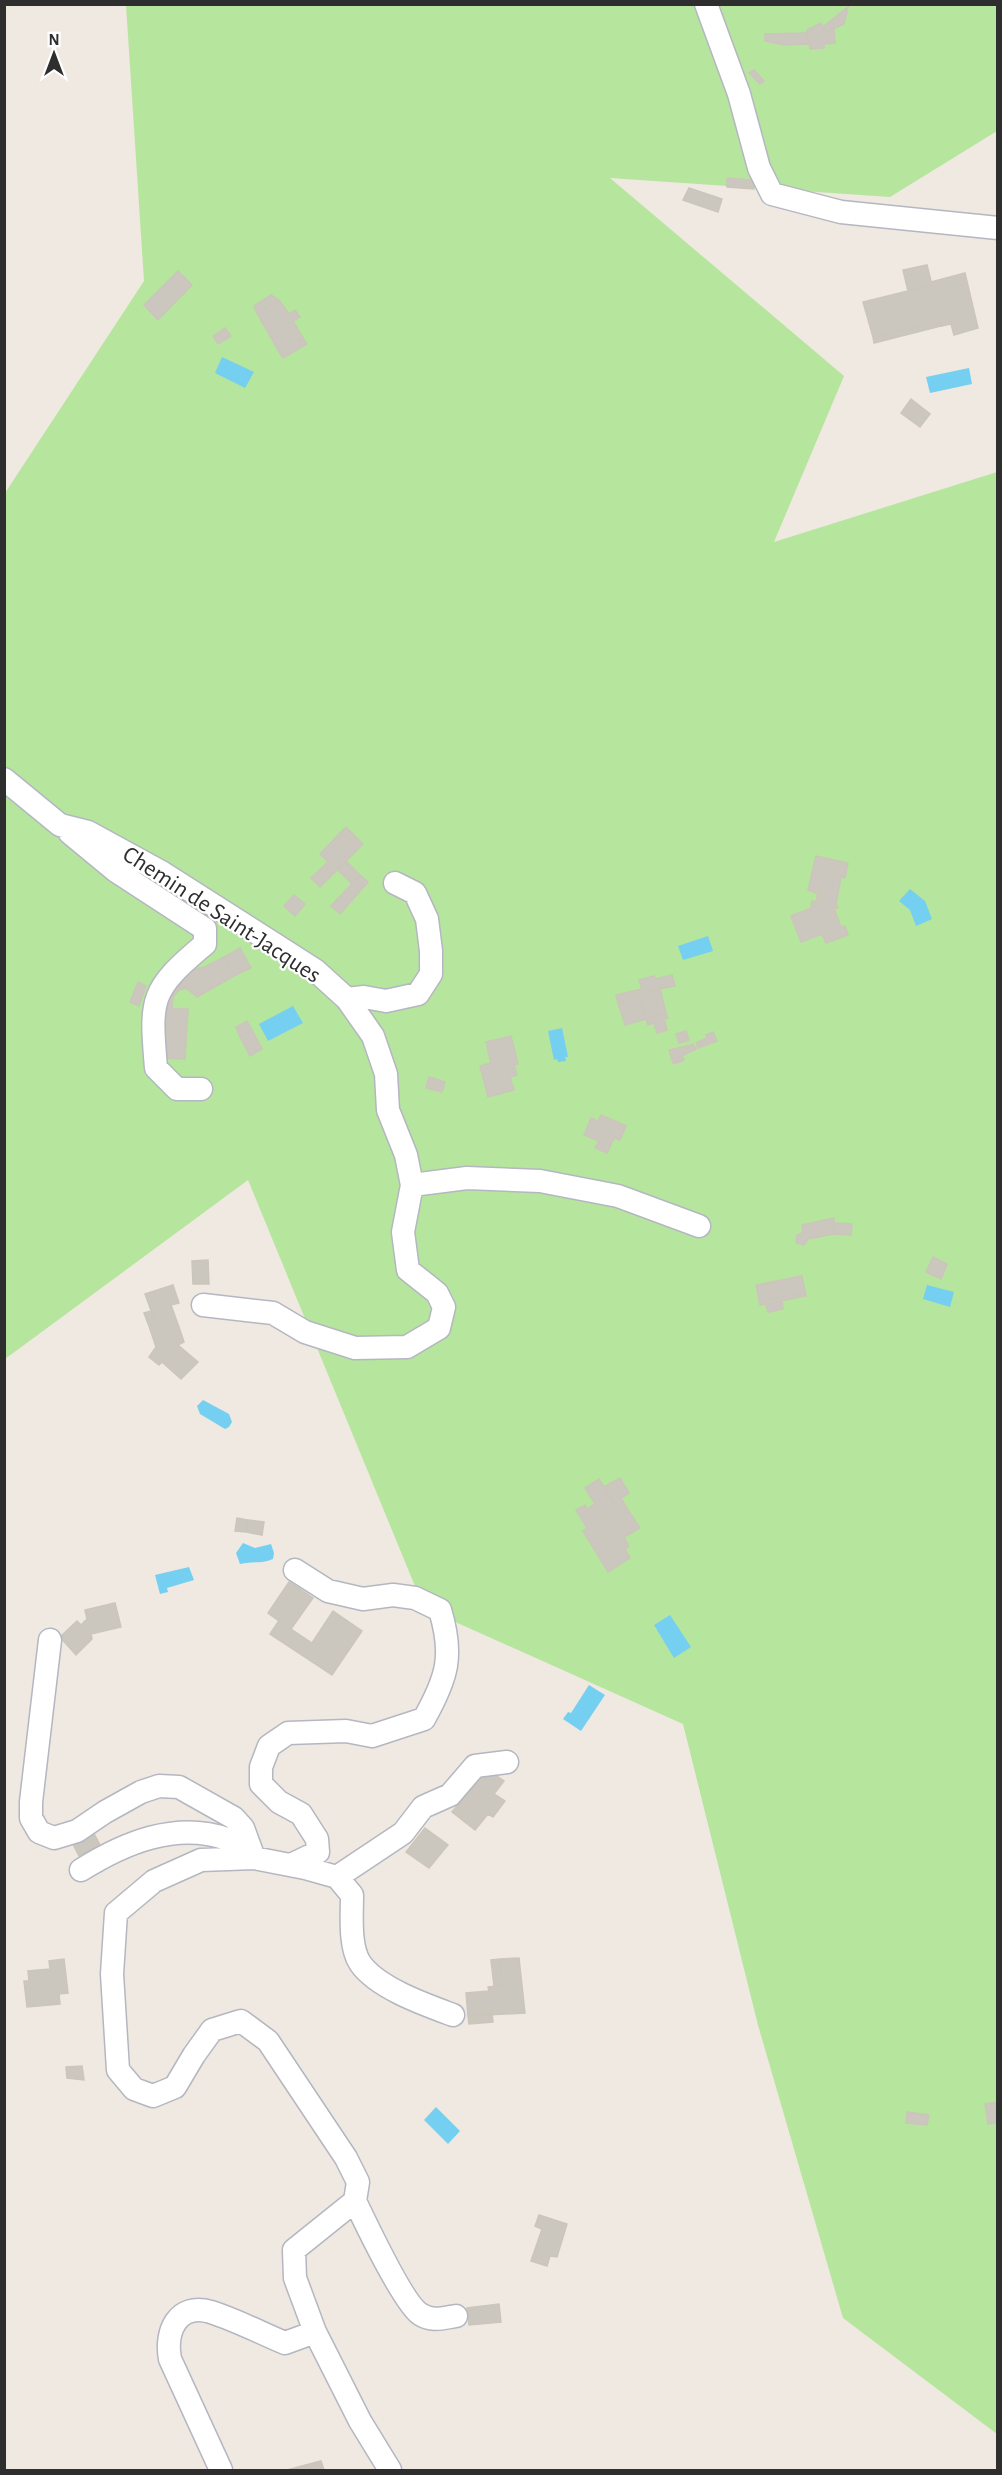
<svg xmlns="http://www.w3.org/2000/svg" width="1002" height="2475" viewBox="0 0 1002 2475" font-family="'Alegreya Sans',sans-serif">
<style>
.green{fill:#b6e59e}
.water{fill:#75cff0}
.building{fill:#cbc7bf;stroke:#cbc5ba;stroke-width:1.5}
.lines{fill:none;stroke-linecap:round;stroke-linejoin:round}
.minor-casing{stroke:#b4b7c1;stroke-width:25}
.minor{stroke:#fff;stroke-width:22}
.labels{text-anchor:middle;stroke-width:4.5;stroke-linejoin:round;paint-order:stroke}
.street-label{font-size:24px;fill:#2e2e2e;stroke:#fff}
</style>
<rect width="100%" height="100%" fill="#efe9e1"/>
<path class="green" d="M126,5H997V131L890,197L610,178L844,376L774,542L997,472V2434L843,2318L758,2025L683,1724L424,1608L248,1180L5,1359V493L144,281Z"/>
<path class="water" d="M222,357L254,372L245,388L215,373Z
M969,368L972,384L930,393L926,377Z
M910,889L925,901L932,919L916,926L910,910L899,901Z
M708,936L713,951L683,960L678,946Z
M293,1006L303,1023L268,1041L259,1024Z
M562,1028L568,1057H565L566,1061L558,1062L557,1059L554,1060L548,1031Z
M927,1285L954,1292L950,1307L923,1299Z
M203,1400L229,1414L232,1422L229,1427L225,1429L200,1414L197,1406Z
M243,1543L255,1548L271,1544L274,1553L273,1559C262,1564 252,1561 240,1564L236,1553Z
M189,1567L194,1580L167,1588L168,1592L160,1594L155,1575Z
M670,1615L691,1647L674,1658L654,1625Z
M589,1685L605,1695L581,1731L563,1719L568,1712L571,1713Z
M436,2107L460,2131L448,2144L424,2120Z"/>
<path class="building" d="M848,7L844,24L826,32L823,27Z
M821,23L826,32L834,28L835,43L824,44V48L810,49L807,30Z
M808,33L809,44L784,45L765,41V34Z
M754,70L764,81L760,84L749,73Z
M727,178L752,180L754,189L727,187Z
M689,188L722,199L718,212L683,200Z
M927,265L932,285L908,291L903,270Z
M178,271L192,285L158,320L144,305Z
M965,273L978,328L954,335L951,324L941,326L940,322L873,337L863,302L932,285L931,282Z
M271,295L279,300L257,313L254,306Z
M279,300L289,314L295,310L300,317L293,321L303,338L279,352L257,313Z
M940,322L941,326L874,343L873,337Z
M225,328L231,336L218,344L213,336Z
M303,338L307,344L283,358L279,352Z
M911,399L930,414L920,427L901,413Z
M346,827L363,844L360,847L340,833Z
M340,833L344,835L323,857L320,854Z
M344,835L360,847L320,887L311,878L328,862L323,857Z
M816,856L848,863L845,878L841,877L836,904L838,908L834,909L841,927L845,926L848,935L826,943L822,934L801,942L791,916L811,908L812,901L816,902L818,894L808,890Z
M346,861L360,875L352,884L338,870Z
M360,875L368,882L340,914L331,906Z
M294,895L305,904L295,916L284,906Z
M240,948L251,968L234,976L224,957Z
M224,957L234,976L197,997L178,981L189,970L205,967Z
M672,975L675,986L639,993L618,1003L616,995L642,989L639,980L654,976L655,979Z
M178,981L186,988L179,990L173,997L172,1009H163Z
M138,982L146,986L139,1006L130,1002Z
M660,988L666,1013L646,1019L639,993Z
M639,993L646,1019L625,1025L618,1003Z
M163,1009H188L185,1059L161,1058Z
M666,1013L668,1018L664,1019L667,1030L657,1033L654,1023L648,1025L646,1019Z
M247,1021L252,1030L240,1037L236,1027Z
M252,1030L262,1049L250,1056L240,1037Z
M686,1031L689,1040L679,1043L676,1034Z
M713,1032L717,1041L698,1048L696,1043L707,1038L706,1035Z
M511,1036L518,1064L514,1065L517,1075L510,1077L514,1090L488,1097L480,1066L491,1063L486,1042Z
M693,1044L696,1049L682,1056L684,1060L674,1064L691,1045Z
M691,1045L673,1063L669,1050Z
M429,1077L445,1082L442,1092L426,1088Z
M601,1115L626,1126L620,1140L614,1138L607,1153L595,1148L599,1141L584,1135L591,1118L598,1121Z
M834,1218V1234L808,1239L804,1245L796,1243L797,1235L803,1233L802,1225Z
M834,1223L852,1224L851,1235L834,1234Z
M933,1257L947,1264L941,1279L926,1272Z
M208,1260L209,1284H193L192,1261Z
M802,1276L806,1296L800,1297L799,1294L765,1300L766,1304L760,1305L756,1285Z
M173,1285L179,1303L171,1305L179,1327L172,1329L178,1345L198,1362L181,1379L162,1362L159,1365L149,1357L156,1347L149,1326L156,1324L145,1294Z
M799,1294L800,1297L766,1304L765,1300Z
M782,1301L783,1309L768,1312L766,1304Z
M151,1311L156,1324L149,1326L144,1313Z
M179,1327L184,1342L178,1345L172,1329Z
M620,1478L629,1493L621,1498L628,1510L621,1514L604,1487Z
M599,1479L621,1514L628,1510L640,1528L624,1537L629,1546L625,1549L630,1558L608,1572L583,1531L587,1528L576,1510L585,1505L587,1509L595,1504L585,1488Z
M237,1518L248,1520L246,1532L235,1531Z
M248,1520L264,1522L262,1535L246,1532Z
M289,1582L300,1589L279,1621L268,1613Z
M300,1589L313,1598L291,1629L312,1643L333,1611L362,1631L332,1675L270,1634Z
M115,1603L121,1627L91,1634L92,1639L76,1655L60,1637L77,1621L81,1625L87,1619L85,1610Z
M487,1769L504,1781L494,1794L505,1801L493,1817L488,1814L475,1830L452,1812Z
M425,1828L448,1845L429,1868L406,1852Z
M92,1830L100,1845L79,1856L71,1840Z
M519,1958L525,2013L468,2016L466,1993L489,1991L488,1987L502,1985L500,1959Z
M64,1959L68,1993L59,1994L60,2004L27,2007L24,1981H29L28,1971L50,1969L49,1961Z
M500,1959L502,1985L494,1986L491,1960Z
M492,2013L493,2022L469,2024L468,2016Z
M82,2066L84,2080L67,2078L66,2067Z
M998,2102V2123L988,2124L985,2104Z
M907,2112L929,2115L927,2125L906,2123Z
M539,2215L567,2224L557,2257L550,2256L547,2266L531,2261L542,2229L535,2226Z
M499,2304L501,2322L469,2325L467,2308Z
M321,2461L324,2470H287Z"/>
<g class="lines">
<g class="minor-casing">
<path id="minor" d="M706,4L739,94L759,168L772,194L841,212L998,228
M4,779L60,825L88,832L163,873L315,970L347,999L373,1036L386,1074L388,1110L406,1155L412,1185L403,1232L408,1270L437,1293L444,1307L439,1328L407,1347L355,1348L305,1332L273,1313L203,1305
M70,833L116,871L205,929V944C150,990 150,998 156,1068L177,1089H201
M347,999L364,997L386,1001L418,994L431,974V951L427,919L415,893L395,883
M412,1185L467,1178L540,1181L618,1196L699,1226
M50,1640L31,1802V1818L39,1832L54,1838L77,1831L105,1812L141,1792L159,1786L179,1787L234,1818L243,1828L254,1858
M291,1865L318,1852L317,1839L301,1814L279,1802L261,1784V1767L269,1746L288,1733L346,1731L372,1736L424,1719C447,1678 454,1656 440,1610L415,1598L393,1595L363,1599L328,1591L295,1570
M81,1870C124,1843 176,1821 227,1839C237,1843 246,1852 254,1858
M337,1877L352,1895C352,1914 349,1946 360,1963C377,1988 426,2005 453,2015
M355,2201C365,2222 404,2304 420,2314C432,2322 443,2318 456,2316
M221,2470L170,2359C165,2332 177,2302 211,2312C236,2320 261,2333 285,2343L315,2332
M390,2470L360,2421L315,2332L295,2278L294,2250L355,2201L358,2182L346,2158L268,2041L241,2021L212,2030L194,2055L175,2087L153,2096L134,2089L118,2070L112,1974L116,1913L154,1881L201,1860L254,1858L305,1868L337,1877L403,1833L423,1807L450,1795L475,1766L507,1762"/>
</g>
<use href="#minor" class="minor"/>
</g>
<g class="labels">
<g class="street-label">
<text transform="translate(222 914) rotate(33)" y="8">Chemin de Saint-Jacques</text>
</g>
</g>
<rect width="1002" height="2475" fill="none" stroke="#2e2e2e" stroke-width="12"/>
<g transform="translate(54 54)" stroke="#ffffff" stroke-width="4.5" paint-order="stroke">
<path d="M0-4.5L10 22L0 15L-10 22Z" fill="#2e2e2e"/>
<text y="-9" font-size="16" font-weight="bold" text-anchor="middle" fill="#2e2e2e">N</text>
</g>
</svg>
